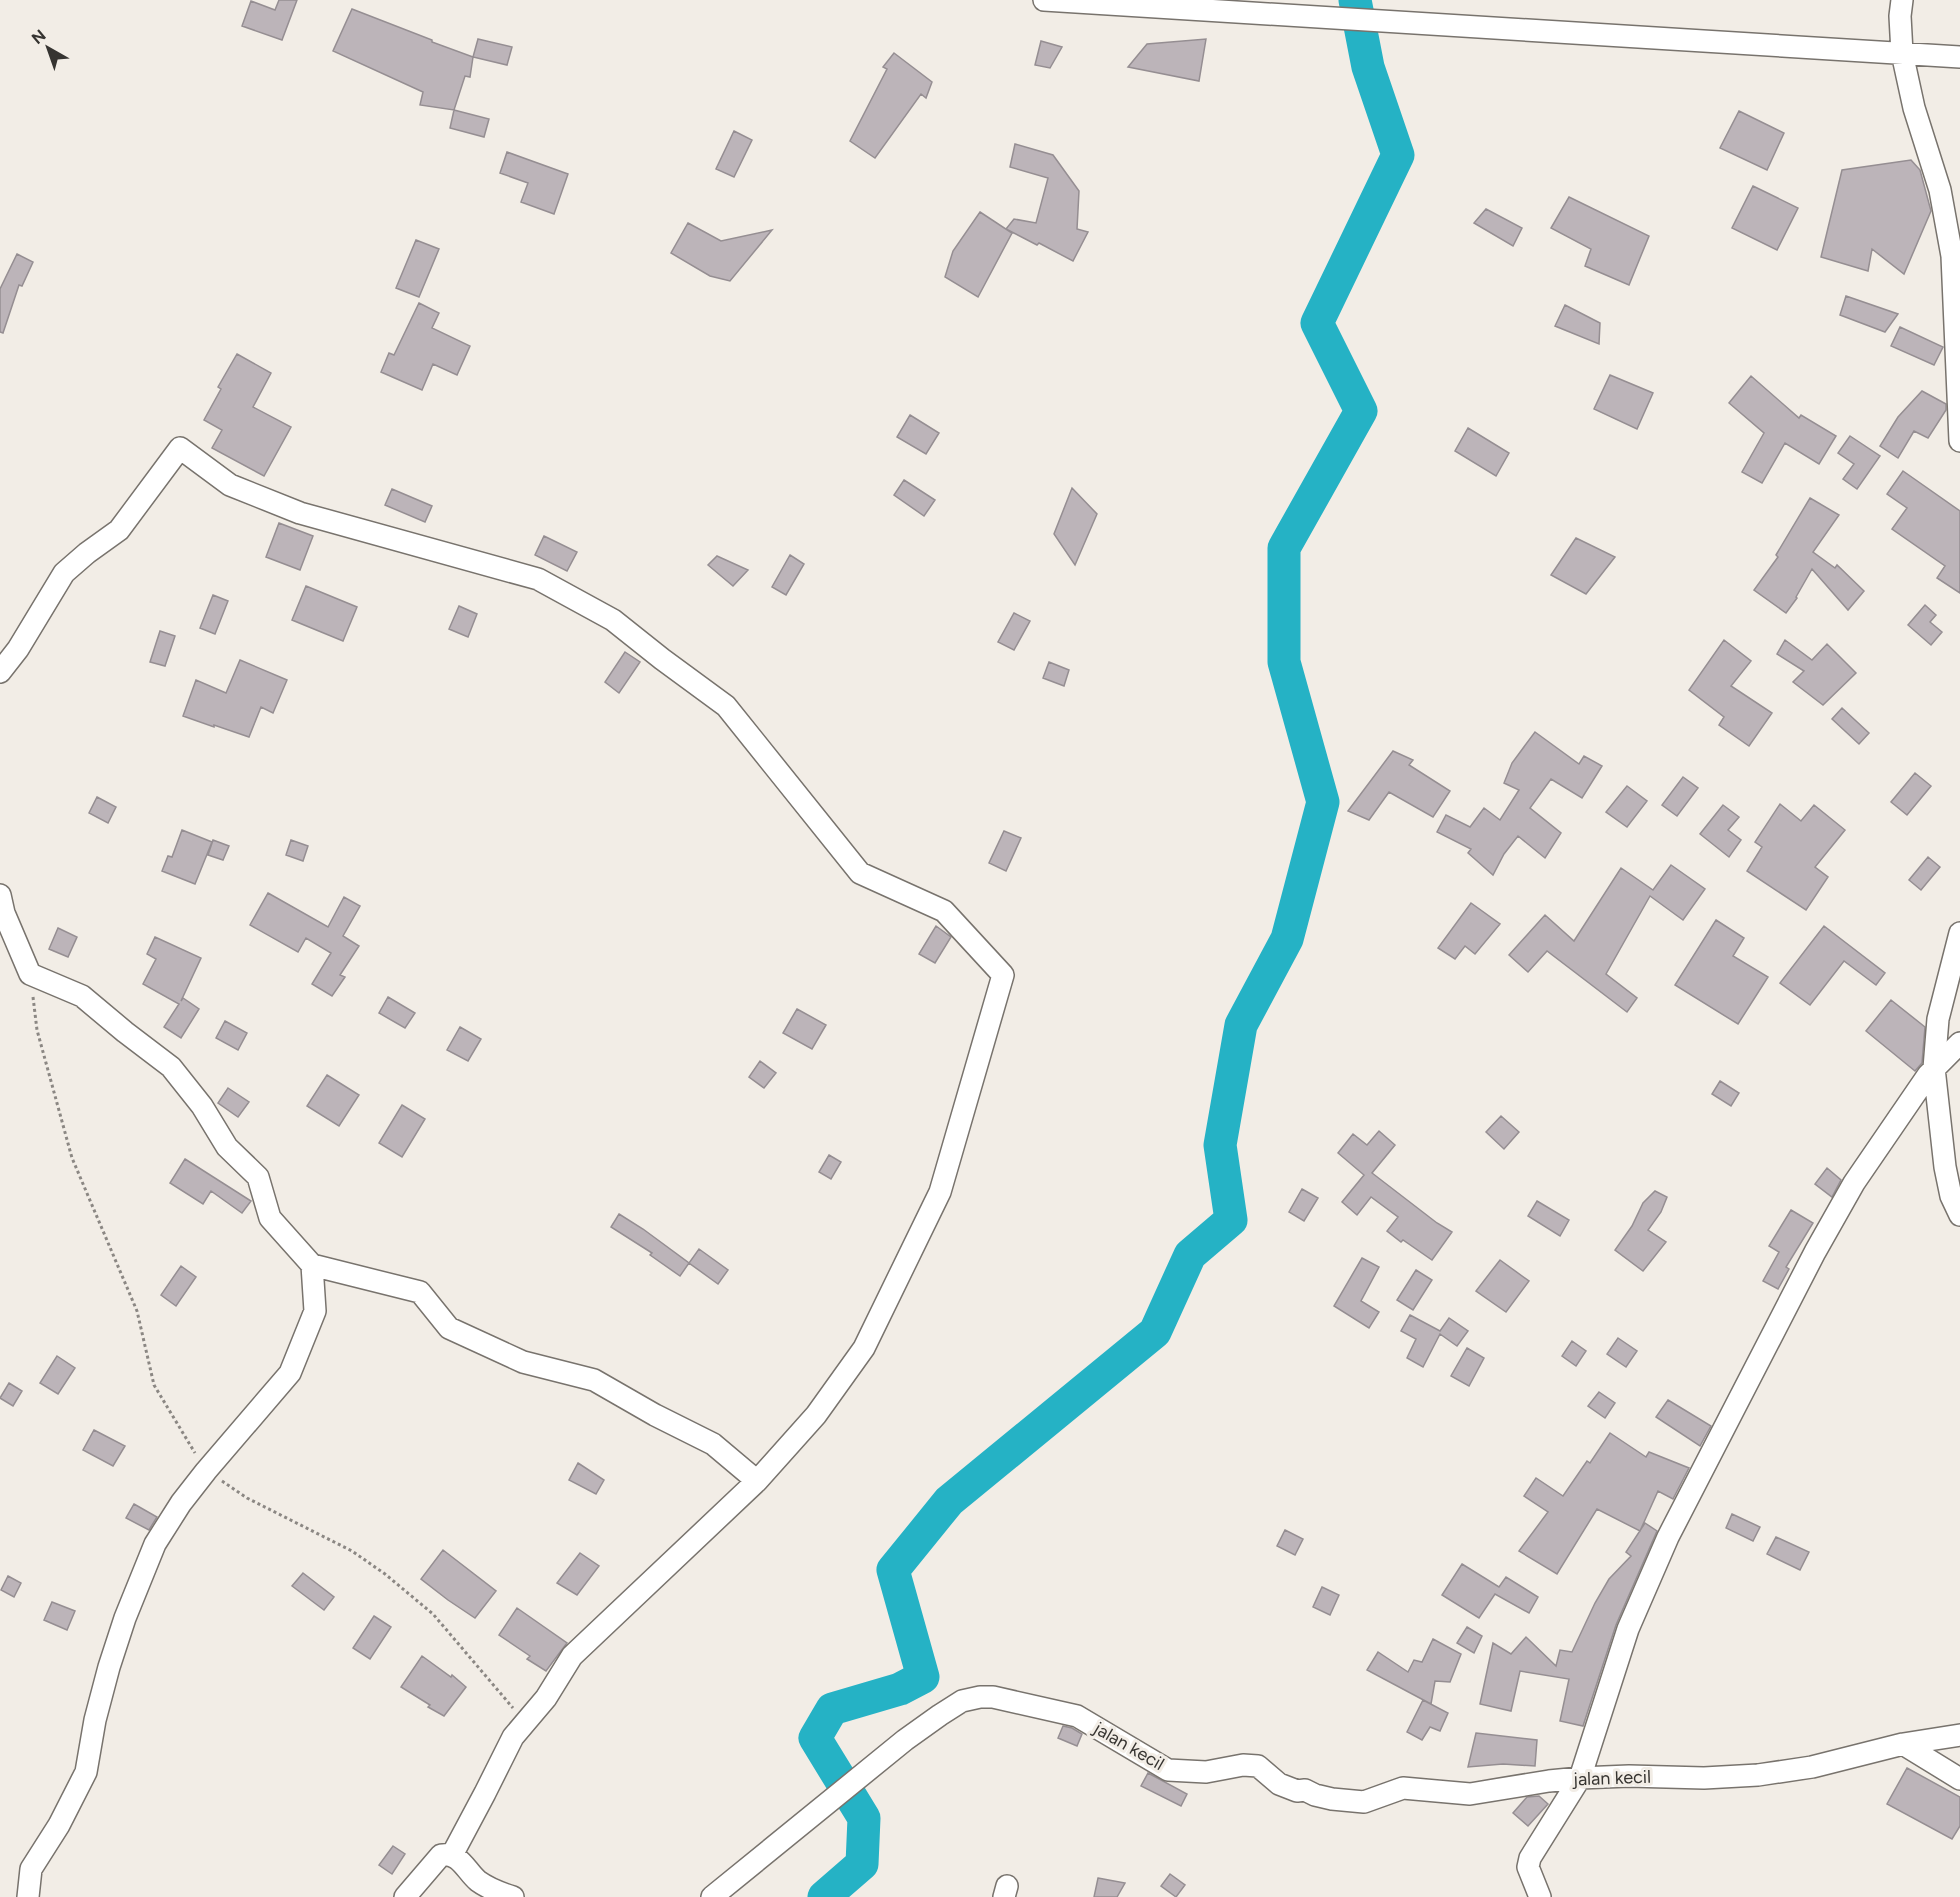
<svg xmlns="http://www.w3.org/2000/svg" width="1960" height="1897" viewBox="0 0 1960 1897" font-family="Figtree,sans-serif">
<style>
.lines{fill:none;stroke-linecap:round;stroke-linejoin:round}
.river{stroke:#25b2c5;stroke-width:33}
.building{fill:#bcb4b9;stroke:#958e92;stroke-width:1.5}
.street-casing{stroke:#78736d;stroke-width:24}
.path{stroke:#8b8783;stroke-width:3;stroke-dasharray:3 3;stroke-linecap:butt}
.street{stroke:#fff;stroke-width:21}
.labels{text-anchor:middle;stroke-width:6;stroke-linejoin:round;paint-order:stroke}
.street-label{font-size:18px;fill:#363431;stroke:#f2ede6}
</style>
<rect width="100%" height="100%" fill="#f2ede6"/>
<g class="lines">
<path class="river" d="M824,1897L862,1864L864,1818L815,1738L832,1709L900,1689L923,1677L893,1570L949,1501L1155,1332L1190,1255L1231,1220L1220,1145L1241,1025L1287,939L1323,802L1284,662V548L1361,411L1317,323L1398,155L1368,67L1355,0"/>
</g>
<path class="building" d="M279,0H297L282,40L242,26L251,1L275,10Z
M352,9L432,40V42L473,57L470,77L465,76L454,110L420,105L423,92L333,51Z
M478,39L512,47L507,65L473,57Z
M1206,39L1199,81L1128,67L1147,44Z
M1041,41L1062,47L1050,68L1035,65Z
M894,53L932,82L926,98L921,94L875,158L850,141L887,69L883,67Z
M454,110L489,119L484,137L450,128Z
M1739,111L1784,133L1767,170L1720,148Z
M734,131L752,140L734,177L716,169Z
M1015,144L1053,155L1079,191L1077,229L1088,232L1073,261L1039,243L1037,245L1006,229L1014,219L1036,223L1048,178L1010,167Z
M507,152L568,174L554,214L521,202L528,183L500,173Z
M1911,160L1920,170L1931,211L1904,274L1872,249L1868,271L1821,257L1842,170Z
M1753,186L1798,208L1777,250L1732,228Z
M1569,197L1649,236L1629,285L1585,266L1591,249L1551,228Z
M1486,209L1522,228L1513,246L1474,223Z
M980,212L1012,233L978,297L945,277L953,251Z
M688,223L721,241L772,230L730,281L710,276L671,253Z
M416,240L439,249L419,297L396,288Z
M17,254L33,262L22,286L19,285L3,333L0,332V289Z
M1846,296L1898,314L1885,332L1840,315Z
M419,303L439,313L432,328L470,346L457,375L433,364L422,390L381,372L389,353L394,355Z
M1565,305L1600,323L1599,344L1555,326Z
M1900,327L1943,347L1934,365L1891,346Z
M237,354L271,373L253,407L291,427L264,476L212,448L222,430L204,420L221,389L218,387Z
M1610,375L1653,393L1637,429L1594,409Z
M1751,376L1799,418L1801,415L1836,436L1819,464L1785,443L1762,483L1742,472L1764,433L1729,403Z
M1922,391L1946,404V410L1928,438L1914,431L1898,458L1880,446L1898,417Z
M910,415L939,433L926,454L897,437Z
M1468,428L1509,453L1496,476L1455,451Z
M1850,436L1880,456L1857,489L1843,479L1854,464L1838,453Z
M1903,471L1960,511V593L1937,578L1945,566L1892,529L1907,508L1887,494Z
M904,480L935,500L924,516L894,495Z
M1072,488L1097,514L1075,565L1054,534Z
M392,489L432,506L425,522L385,505Z
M1810,498L1839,515L1813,552L1835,568L1837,565L1864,591L1848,610L1812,569L1796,597L1797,598L1786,613L1754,590L1778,557L1776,555Z
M279,523L313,536L300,570L266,557Z
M544,536L577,552L567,571L535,555Z
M1576,538L1615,557L1586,594L1551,575Z
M790,555L804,564L786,595L772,587Z
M717,556L748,570L733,586L708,565Z
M306,586L357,607L343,641L292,620Z
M213,595L228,601L215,634L200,628Z
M1925,605L1936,615L1930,622L1942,632L1931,645L1908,625Z
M459,606L477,614L468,637L449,629Z
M1014,613L1030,621L1014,650L998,642Z
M160,631L175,636L165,666L150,662Z
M1724,640L1751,661L1731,686L1772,713L1749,746L1719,725L1724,717L1689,690Z
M1785,640L1812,660L1827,644L1856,673L1823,705L1793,682L1804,671L1777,654Z
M625,652L640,662L619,693L605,682Z
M240,660L287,680L273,713L261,707L249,737L214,725V727L183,716L196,680L226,693Z
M1049,662L1069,670L1064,686L1043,678Z
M1842,708L1869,733L1859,744L1832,719Z
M1535,732L1579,764L1584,756L1602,766L1582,798L1551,779L1530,808L1561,833L1545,858L1518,836L1504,854L1493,875L1468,853L1471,849L1437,832L1446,815L1470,827L1484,808L1500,820L1519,790L1504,783L1512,763Z
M1393,751L1413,760L1409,765L1450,791L1433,817L1389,792L1369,820L1348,811Z
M1915,773L1931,786L1907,815L1891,802Z
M1683,777L1698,788L1677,816L1662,805Z
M1627,786L1647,801L1627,827L1606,812Z
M97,797L116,807L108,823L89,813Z
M1780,804L1801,821L1814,805L1845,830L1815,867L1828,877L1806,910L1747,871L1762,847L1755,842Z
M1723,805L1739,817L1728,830L1741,840L1729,857L1700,834Z
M182,830L212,842L195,884L162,871L168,856L172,857Z
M1004,831L1021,838L1006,871L989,863Z
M213,840L229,846L223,860L208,855Z
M291,840L308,846L303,861L286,855Z
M1928,857L1940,867L1921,890L1909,880Z
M1671,865L1705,889L1683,920L1650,896L1606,974L1637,998L1627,1012L1547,951L1528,972L1509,955L1545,915L1574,941L1621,868L1653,890Z
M268,893L328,927L344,897L360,906L343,936L359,946L340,975L345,977L332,996L312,984L331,953L306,938L298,952L250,925Z
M1471,903L1500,924L1475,954L1465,946L1455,959L1438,948Z
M1716,920L1744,938L1733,956L1768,977L1738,1024L1675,985Z
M936,926L951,937L935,963L919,954Z
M1824,926L1885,973L1876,985L1844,961L1810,1005L1780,983Z
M58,928L77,937L68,957L49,949Z
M155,937L201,958L181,1001L183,998L199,1009L181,1038L164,1027L179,1004L143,984L156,959L147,954Z
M388,997L415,1013L405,1028L379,1013Z
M1891,1000L1925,1027L1922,1063L1915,1071L1866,1031Z
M797,1009L826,1025L812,1049L783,1033Z
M225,1021L247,1033L238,1050L216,1038Z
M460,1027L481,1039L468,1061L447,1050Z
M760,1061L776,1073L764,1088L749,1077Z
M327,1075L359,1095L339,1126L307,1106Z
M1720,1081L1739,1093L1731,1106L1712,1094Z
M228,1088L249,1102L238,1117L218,1103Z
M402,1105L425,1119L402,1157L379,1143Z
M1501,1116L1519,1132L1504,1149L1486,1132Z
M1379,1131L1395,1145L1372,1173L1437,1223L1452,1232L1432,1260L1403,1240L1401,1242L1387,1231L1398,1217L1371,1197L1357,1215L1342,1202L1364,1175L1338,1153L1353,1134L1367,1145Z
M829,1155L841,1162L831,1179L819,1172Z
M185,1159L251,1201L242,1213L211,1191L203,1204L170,1183Z
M1827,1168L1841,1180L1832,1197L1815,1184Z
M1302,1189L1318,1198L1304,1221L1289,1212Z
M1655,1191L1667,1197L1661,1212L1648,1230L1666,1242L1643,1271L1615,1250L1632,1226L1643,1203Z
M1537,1201L1569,1220L1560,1236L1528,1216Z
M1791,1210L1813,1223L1786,1267L1789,1269L1778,1289L1763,1281L1779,1252L1769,1246Z
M619,1214L643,1229L689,1263L680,1276L650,1255L652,1253L611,1227Z
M699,1249L728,1270L718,1284L689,1263Z
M1362,1258L1379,1267L1361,1301L1379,1312L1369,1328L1334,1306Z
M1500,1260L1529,1281L1506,1312L1476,1291Z
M181,1266L196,1277L176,1306L161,1295Z
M1416,1270L1432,1280L1413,1310L1397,1300Z
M1410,1315L1440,1331L1449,1318L1468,1331L1457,1346L1440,1334L1423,1367L1407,1358L1416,1339L1401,1331Z
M1618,1338L1637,1351L1626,1367L1607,1354Z
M1572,1341L1586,1351L1576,1366L1562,1356Z
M1467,1348L1484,1358L1469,1386L1451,1376Z
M57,1356L75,1368L58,1394L40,1383Z
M9,1383L22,1391L13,1406L0,1398Z
M1599,1392L1615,1403L1605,1418L1588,1406Z
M1668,1400L1711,1426L1700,1446L1656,1417Z
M94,1430L125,1446L113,1466L83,1450Z
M1610,1433L1646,1457L1649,1452L1689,1468L1673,1499L1658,1491L1640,1531L1597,1509L1557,1574L1519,1551L1548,1512L1524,1496L1536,1478L1563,1496L1587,1461L1590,1463Z
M578,1463L604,1480L596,1494L569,1480Z
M134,1504L157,1517L149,1530L126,1518Z
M1732,1514L1760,1527L1753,1541L1726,1528Z
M1645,1523L1657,1531L1616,1625L1583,1726L1560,1721L1569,1679L1520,1671L1511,1711L1480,1704L1493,1643L1511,1654L1526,1637L1556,1666L1560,1650L1572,1652L1595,1603L1609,1579L1631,1556L1626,1552Z
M1285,1530L1303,1539L1295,1555L1277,1546Z
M1776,1537L1809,1552L1800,1570L1767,1554Z
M443,1550L496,1591L475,1618L448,1600L421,1579Z
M580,1553L599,1566L577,1595L557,1583Z
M1462,1564L1499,1587L1506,1577L1538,1597L1529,1613L1495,1594L1479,1618L1442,1595Z
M303,1573L334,1597L324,1610L292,1586Z
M8,1576L21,1583L14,1597L1,1590Z
M1322,1587L1339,1595L1330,1615L1313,1607Z
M52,1602L75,1611L67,1630L44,1620Z
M517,1608L567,1643L546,1671L527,1659L530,1656L499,1635Z
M374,1616L391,1627L370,1659L353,1648Z
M1467,1627L1482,1636L1474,1653L1457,1643Z
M1433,1639L1461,1654L1450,1682L1435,1681L1431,1704L1367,1670L1378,1652L1408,1672L1414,1660L1422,1662Z
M422,1656L451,1677L452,1675L466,1687L444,1716L428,1707L430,1705L401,1687Z
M1423,1700L1448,1713L1440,1731L1430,1727L1422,1740L1407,1732Z
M1063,1726L1072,1728L1082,1734L1077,1746L1058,1738Z
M1476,1733L1537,1740L1535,1766L1503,1764L1468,1767Z
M1907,1768L1960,1797V1826L1952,1839L1887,1804Z
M1148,1773L1187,1794L1181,1806L1141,1786Z
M1539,1796L1548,1804L1528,1826L1513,1813L1527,1797Z
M393,1846L405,1854L392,1874L379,1865Z
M1170,1874L1185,1885L1176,1897L1161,1886Z
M1098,1878L1125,1883L1117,1897H1094Z"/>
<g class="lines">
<g class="street-casing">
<path id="street" d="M1044,0L1960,57
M1902,0L1900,16L1902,53L1914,108L1940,190L1952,256L1960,441
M0,672L18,649L64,573L87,553L119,530L180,448L230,485L300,513L538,579L613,620L662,659L726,706L860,873L944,911L1003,975L940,1192L864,1348L816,1415L757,1481L572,1656L546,1698L513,1737L485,1793L452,1855
M0,895L4,913L30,974L82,996L125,1032L171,1067L202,1106L227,1147L258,1177L270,1218L312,1265L420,1292L449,1328L523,1362L594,1380L655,1415L713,1444L757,1481
M1960,933L1938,1019L1934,1068L1945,1167L1951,1196L1960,1215
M1903,1744L1960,1779
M28,1897L31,1869L59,1825L86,1772L95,1720L109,1667L125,1618L155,1544L181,1503L206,1471L290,1373L315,1311L312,1265
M405,1897L441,1855C460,1852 466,1871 478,1881C489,1889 500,1893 513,1897
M712,1897L905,1740L940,1715L962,1701L980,1697H993L1077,1716L1168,1770L1206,1772L1243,1765L1258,1766L1279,1784L1297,1791L1305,1790L1315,1795L1332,1799L1364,1802L1403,1788L1470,1794L1549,1781L1580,1778L1629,1776L1704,1778L1758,1775L1812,1767L1903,1744L1960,1735
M1004,1897L1007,1886
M1540,1897L1528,1867L1530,1858L1580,1778L1628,1629L1668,1537L1815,1252L1854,1183L1928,1075L1960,1043"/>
</g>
<path class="path" d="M33,997L37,1030L72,1158L137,1311L154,1385L195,1453
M222,1481L247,1498L352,1551L385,1574L433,1614L513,1708"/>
<use href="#street" class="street"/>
</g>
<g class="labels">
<g class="street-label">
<text transform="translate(1129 1746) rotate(30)" y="6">jalan kecil</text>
<text transform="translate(1612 1778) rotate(-2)" y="6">jalan kecil</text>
</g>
</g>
<g transform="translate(48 48) rotate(320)" stroke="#f2ede6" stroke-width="4.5" paint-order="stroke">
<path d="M0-4.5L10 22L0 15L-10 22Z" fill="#363431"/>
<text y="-9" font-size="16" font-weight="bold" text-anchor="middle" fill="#363431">N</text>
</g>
</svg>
